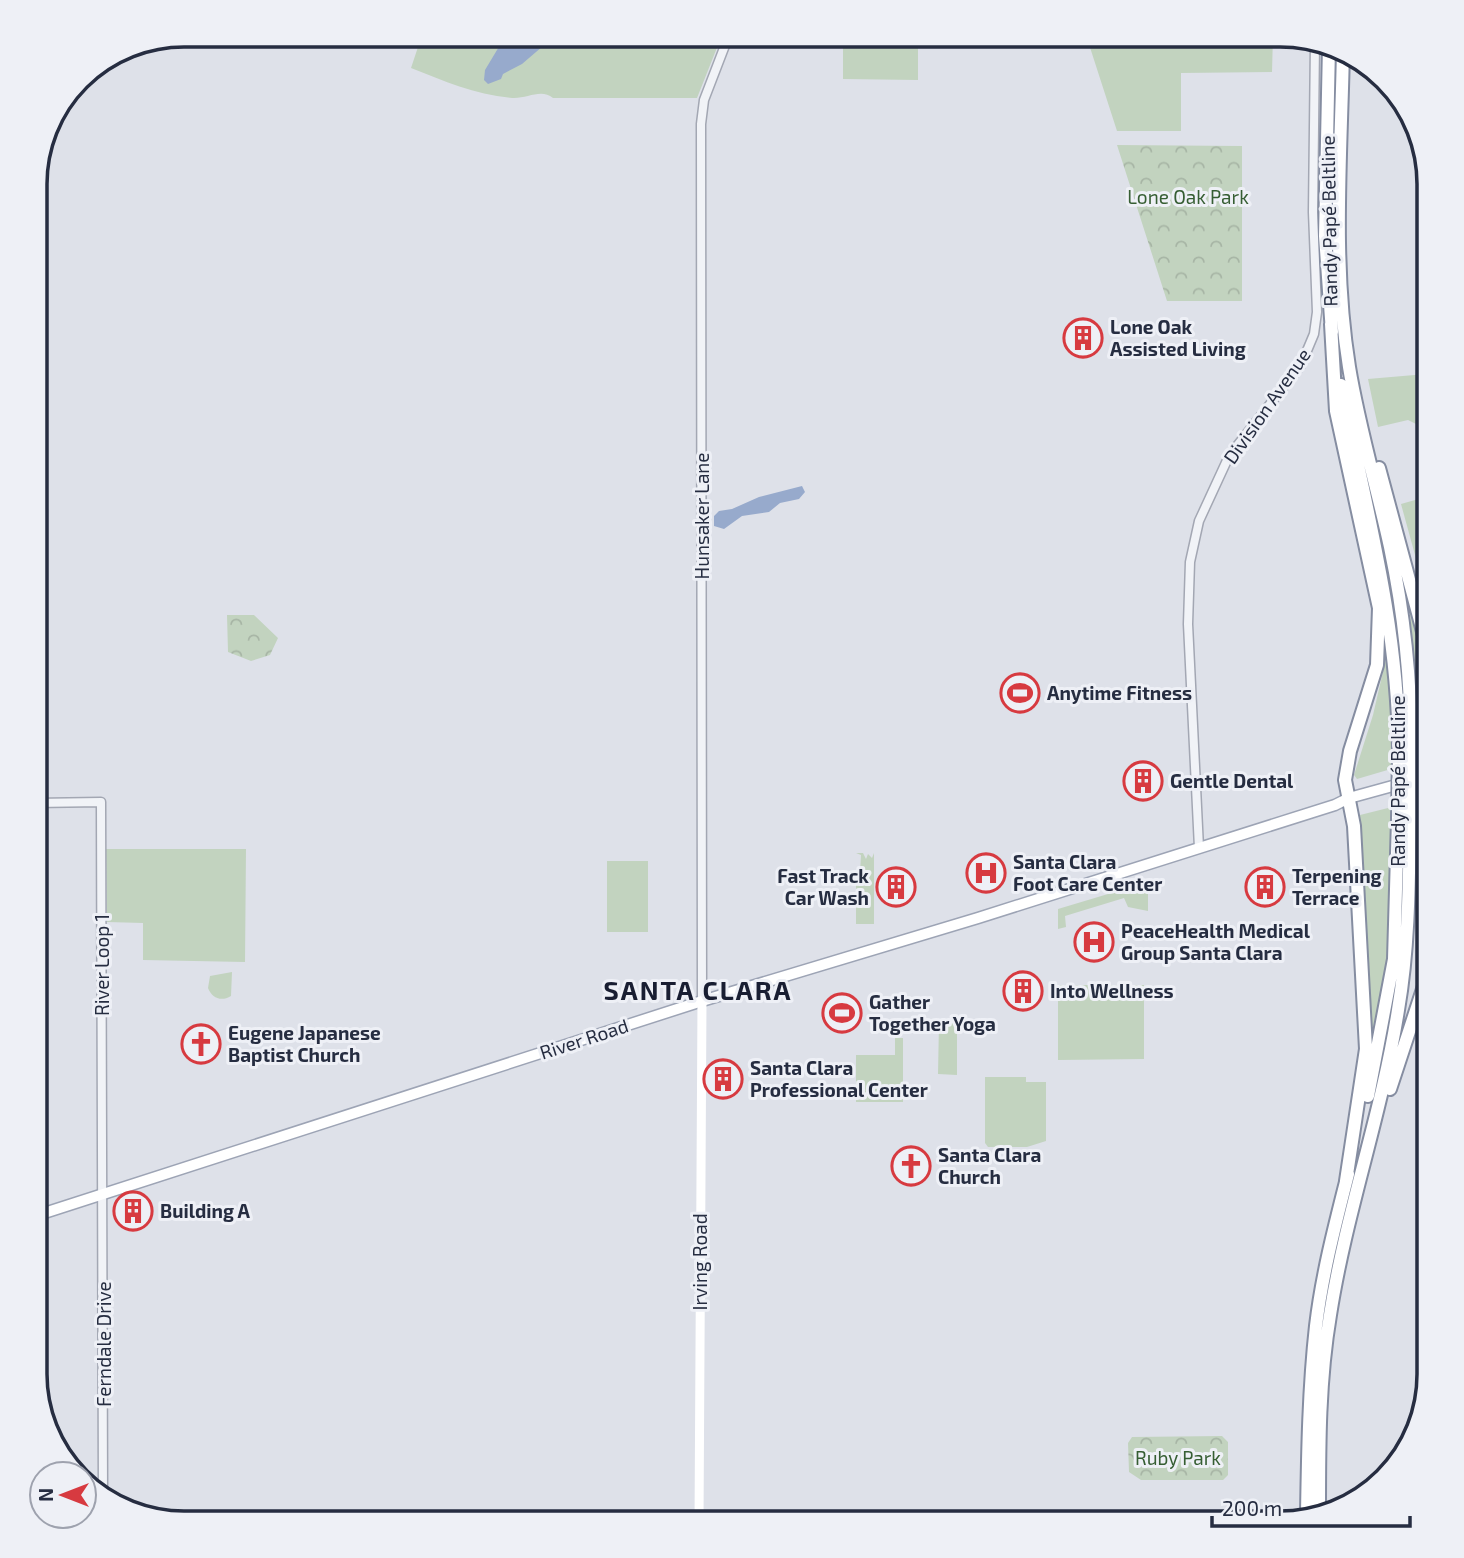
<svg xmlns="http://www.w3.org/2000/svg" width="1464" height="1558" viewBox="0 0 1464 1558" font-family="'Exo 2',sans-serif">
<style>
.grass{fill:#c2d3bf}
.park{fill:url(#park-crowns)}
.water{fill:#97aacc}
.lines{fill:none;stroke-linecap:round;stroke-linejoin:round}
.tertiary-casing{stroke:#a3a7b3;stroke-width:11}
.primary-casing{stroke:#9da4b5;stroke-width:13}
.motorway-casing{stroke:#858da1;stroke-width:16}
.tertiary{stroke:#f1f3f7;stroke-width:8}
.secondary{stroke:#fff;stroke-width:9}
.primary{stroke:#fff;stroke-width:10}
.motorway{stroke:#fff;stroke-width:12}
.motorway-bridge-casing{stroke:#858da1;stroke-width:16;stroke-linecap:butt}
.motorway-bridge{stroke:#fff;stroke-width:12}
.labels{text-anchor:middle;stroke-width:6;stroke-linejoin:round;paint-order:stroke}
.park-label{font-size:19px;fill:#365e33;stroke:#eef0f6}
.street-label{font-size:19px;fill:#262d41;stroke:#eef0f6}
.poi-label{font-size:19px;font-weight:bold;fill:#262d41;stroke:#eef0f6;text-anchor:start}
.district-label{font-size:26px;font-weight:bold;letter-spacing:2px;fill:#191e32;stroke:#eef0f6}
.rim{fill:none;stroke:#262d41;stroke-width:3.5}
</style>
<defs>
<pattern id="park-crowns" width="20" height="18" patternUnits="userSpaceOnUse" patternTransform="scale(1.75)"><rect width="20" height="18" fill="#c2d3bf"/><path d="M2 6a3 3 0 1 1 6 0M12 15a3 3 0 1 1 6 0" fill="none" stroke="#a7b5a5"/></pattern>
</defs>
<rect width="100%" height="100%" fill="#dee1e9"/>
<path class="grass" d="M422,35H722L697,98H553C541,88 527,99 512,98C476,95 444,81 411,68Z
M843,35H918V80L843,79Z
M1086,35H1273L1272,72L1181,73V131H1117Z
M1426,374V403L1417,404L1422,427L1408,420L1378,427L1368,379Z
M1429,496V582L1423,584L1401,504Z
M1412,613L1429,686V757L1419,761L1417,688L1410,614Z
M1388,650L1391,672V769L1357,779L1354,775L1373,715Z
M1392,807L1388,960L1375,1046H1372L1360,815Z
M106,849H246L245,962L143,960V923L107,922Z
M856,853H863L866,859L868,854L872,858L874,853V924H856V873H860L861,855Z
M607,861H648V932H607Z
M1148,882V911L1128,907L1124,898L1065,916L1066,927L1058,929V909Z
M232,972L231,996C221,1002 212,998 208,988L210,976Z
M1058,985H1144V1059L1058,1060Z
M939,1023H957V1075L938,1074Z
M895,1038H903V1102H856V1055H895Z
M985,1077H1026V1082H1046V1141L1027,1147H988L985,1143Z"/>
<path class="park" d="M1117,145L1242,146V301H1167Z
M227,615H254L278,638L270,655L251,661L228,652Z
M1222,1436L1228,1442V1475L1223,1480H1141L1129,1472L1128,1443L1132,1437Z"/>
<path class="water" d="M506,35H547L550,40L522,64L503,74L501,79L488,84L484,80L485,70Z
M802,486L805,492L799,499L780,503L769,512L742,516L724,529L714,526V516L719,511L732,509L759,497Z"/>
<g class="lines">
<g class="tertiary-casing">
<path id="tertiary" d="M35,803L101,802L103,1495
M1199,848L1188,624L1190,562L1199,521L1229,456L1301,365L1314,334L1317,312L1313,212L1315,42
M702,1001L701,124L704,100L729,35"/>
</g>
<g class="primary-casing">
<path id="primary" d="M35,1216L702,1001L978,918L1335,805L1349,798L1429,776"/>
</g>
<g class="motorway-casing">
<path id="motorway" d="M1329,46L1325,236L1332,332
M1343,50C1341,155 1332,262 1349,367C1359,428 1377,487 1390,547C1404,613 1411,680 1411,747
M1331,324L1336,411L1379,608L1377,665L1350,751L1345,780L1354,826L1366,1049L1346,1181
M1341,385C1366,509 1398,623 1399,751
M1379,468L1429,654
M1390,1089L1429,971
M1368,1096L1394,959L1398,819
M1319,1510C1319,1444 1319,1380 1330,1315C1346,1212 1382,1113 1398,1010C1409,946 1409,880 1410,815
M1307,1514C1308,1451 1309,1389 1316,1326C1322,1275 1335,1225 1348,1174"/>
</g>
<use href="#tertiary" class="tertiary"/>
<path class="secondary" d="M699,1523L702,1001"/>
<use href="#primary" class="primary"/>
<use href="#motorway" class="motorway"/>
<g class="motorway-bridge-casing">
<path id="motorway-bridge" d="M1410,815L1411,747
M1398,819L1399,751"/>
</g>
<use href="#motorway-bridge" class="motorway-bridge"/>
</g>
<defs>
<g id="building-ring" transform="scale(2.0125)"><circle r="9.5" fill="#eef0f6" stroke="#d73a40" stroke-width="1.5"/><path d="M-4-6H4V6H1V3H-1V6H-4ZM-2.5-4.3h1.7v1.8h-1.7ZM.8-4.3h1.7v1.8H.8ZM-2.5-1h1.7V.8h-1.7ZM.8-1h1.7V.8H.8Z" fill="#d73a40"/></g>
<g id="stadium-ring" transform="scale(2.0125)"><circle r="9.5" fill="#eef0f6" stroke="#d73a40" stroke-width="1.5"/><path d="M0-5a6.5 5 0 1 0 0 10a6.5 5 0 1 0 0-10ZM-3.5-1.8h7v3.6h-7Z" fill="#d73a40"/></g>
<g id="hospital-ring" transform="scale(2.0125)"><circle r="9.5" fill="#eef0f6" stroke="#d73a40" stroke-width="1.5"/><path d="M-5-5h3v3.5h4V-5h3V5h-3V1.5h-4V5h-3Z" fill="#d73a40"/></g>
<g id="church-ring" transform="scale(2.0125)"><circle r="9.5" fill="#eef0f6" stroke="#d73a40" stroke-width="1.5"/><path d="M-1.2-6h2.4v3.5h3.3v2.4h-3.3V6h-2.4V-.1h-3.3v-2.4h3.3Z" fill="#d73a40"/></g>
</defs>
<g fill-rule="evenodd">
<use href="#building-ring" x="1083" y="338"/>
<use href="#stadium-ring" x="1020" y="693"/>
<use href="#building-ring" x="1143" y="781"/>
<use href="#hospital-ring" x="986" y="873"/>
<use href="#building-ring" x="896" y="887"/>
<use href="#building-ring" x="1265" y="887"/>
<use href="#hospital-ring" x="1094" y="942"/>
<use href="#building-ring" x="1023" y="991"/>
<use href="#stadium-ring" x="842" y="1013"/>
<use href="#church-ring" x="201" y="1044"/>
<use href="#building-ring" x="723" y="1079"/>
<use href="#church-ring" x="911" y="1166"/>
<use href="#building-ring" x="133" y="1211"/>
</g>
<g class="labels">
<g class="park-label">
<text x="1188" y="204">Lone Oak Park</text>
<text x="1178" y="1465">Ruby Park</text>
</g>
<g class="street-label">
<text transform="translate(1329 221) rotate(-91)" y="7">Randy Papé Beltline</text>
<text transform="translate(1267 406) rotate(-55)" y="7">Division Avenue</text>
<text transform="translate(702 516) rotate(-90)" y="7">Hunsaker Lane</text>
<text transform="translate(1398 781) rotate(-90)" y="7">Randy Papé Beltline</text>
<text transform="translate(102 965) rotate(-90)" y="7">River Loop 1</text>
<text transform="translate(584 1039) rotate(-18)" y="7">River Road</text>
<text transform="translate(700 1262) rotate(-90)" y="7">Irving Road</text>
<text transform="translate(104 1344) rotate(-90)" y="7">Ferndale Drive</text>
</g>
<g class="poi-label">
<text x="1110" y="334">Lone Oak<tspan x="1110" dy="22">Assisted Living</tspan></text>
<text x="1047" y="700">Anytime Fitness</text>
<text x="1170" y="788">Gentle Dental</text>
<text x="1013" y="869">Santa Clara<tspan x="1013" dy="22">Foot Care Center</tspan></text>
<text x="869" y="883" text-anchor="end">Fast Track<tspan x="869" dy="22">Car Wash</tspan></text>
<text x="1292" y="883">Terpening<tspan x="1292" dy="22">Terrace</tspan></text>
<text x="1121" y="938">PeaceHealth Medical<tspan x="1121" dy="22">Group Santa Clara</tspan></text>
<text x="1050" y="998">Into Wellness</text>
<text x="869" y="1009">Gather<tspan x="869" dy="22">Together Yoga</tspan></text>
<text x="228" y="1040">Eugene Japanese<tspan x="228" dy="22">Baptist Church</tspan></text>
<text x="750" y="1075">Santa Clara<tspan x="750" dy="22">Professional Center</tspan></text>
<text x="938" y="1162">Santa Clara<tspan x="938" dy="22">Church</tspan></text>
<text x="160" y="1218">Building A</text>
</g>
<g class="district-label">
<text x="698" y="1000">SANTA CLARA</text>
</g>
</g>
<path d="M0 0H1464V1558H0ZM184 47H1280A137 137 0 0 1 1417 184V1374A137 137 0 0 1 1280 1511H184A137 137 0 0 1 47 1374V184A137 137 0 0 1 184 47Z" fill="#eef0f6" fill-rule="evenodd"/>
<path class="rim" d="M184 47H1280A137 137 0 0 1 1417 184V1374A137 137 0 0 1 1280 1511H184A137 137 0 0 1 47 1374V184A137 137 0 0 1 184 47Z"/>
<g transform="translate(63 1495) rotate(270)"><circle r="33" fill="#eef0f6" stroke="#9ea2ae" stroke-width="2"/>
<path d="M0-5L12 26L0 18L-12 26Z" fill="#d73a40"/>
<text y="-10" font-size="19" font-weight="bold" text-anchor="middle" fill="#262d41">N</text>
</g>
<path d="M1212 1516v10h198v-10" fill="none" stroke="#262d41" stroke-width="3.5"/>
<text x="1222" y="1516" font-size="21" fill="#262d41" stroke="#eef0f6" stroke-width="5" paint-order="stroke">200 m</text>
</svg>
